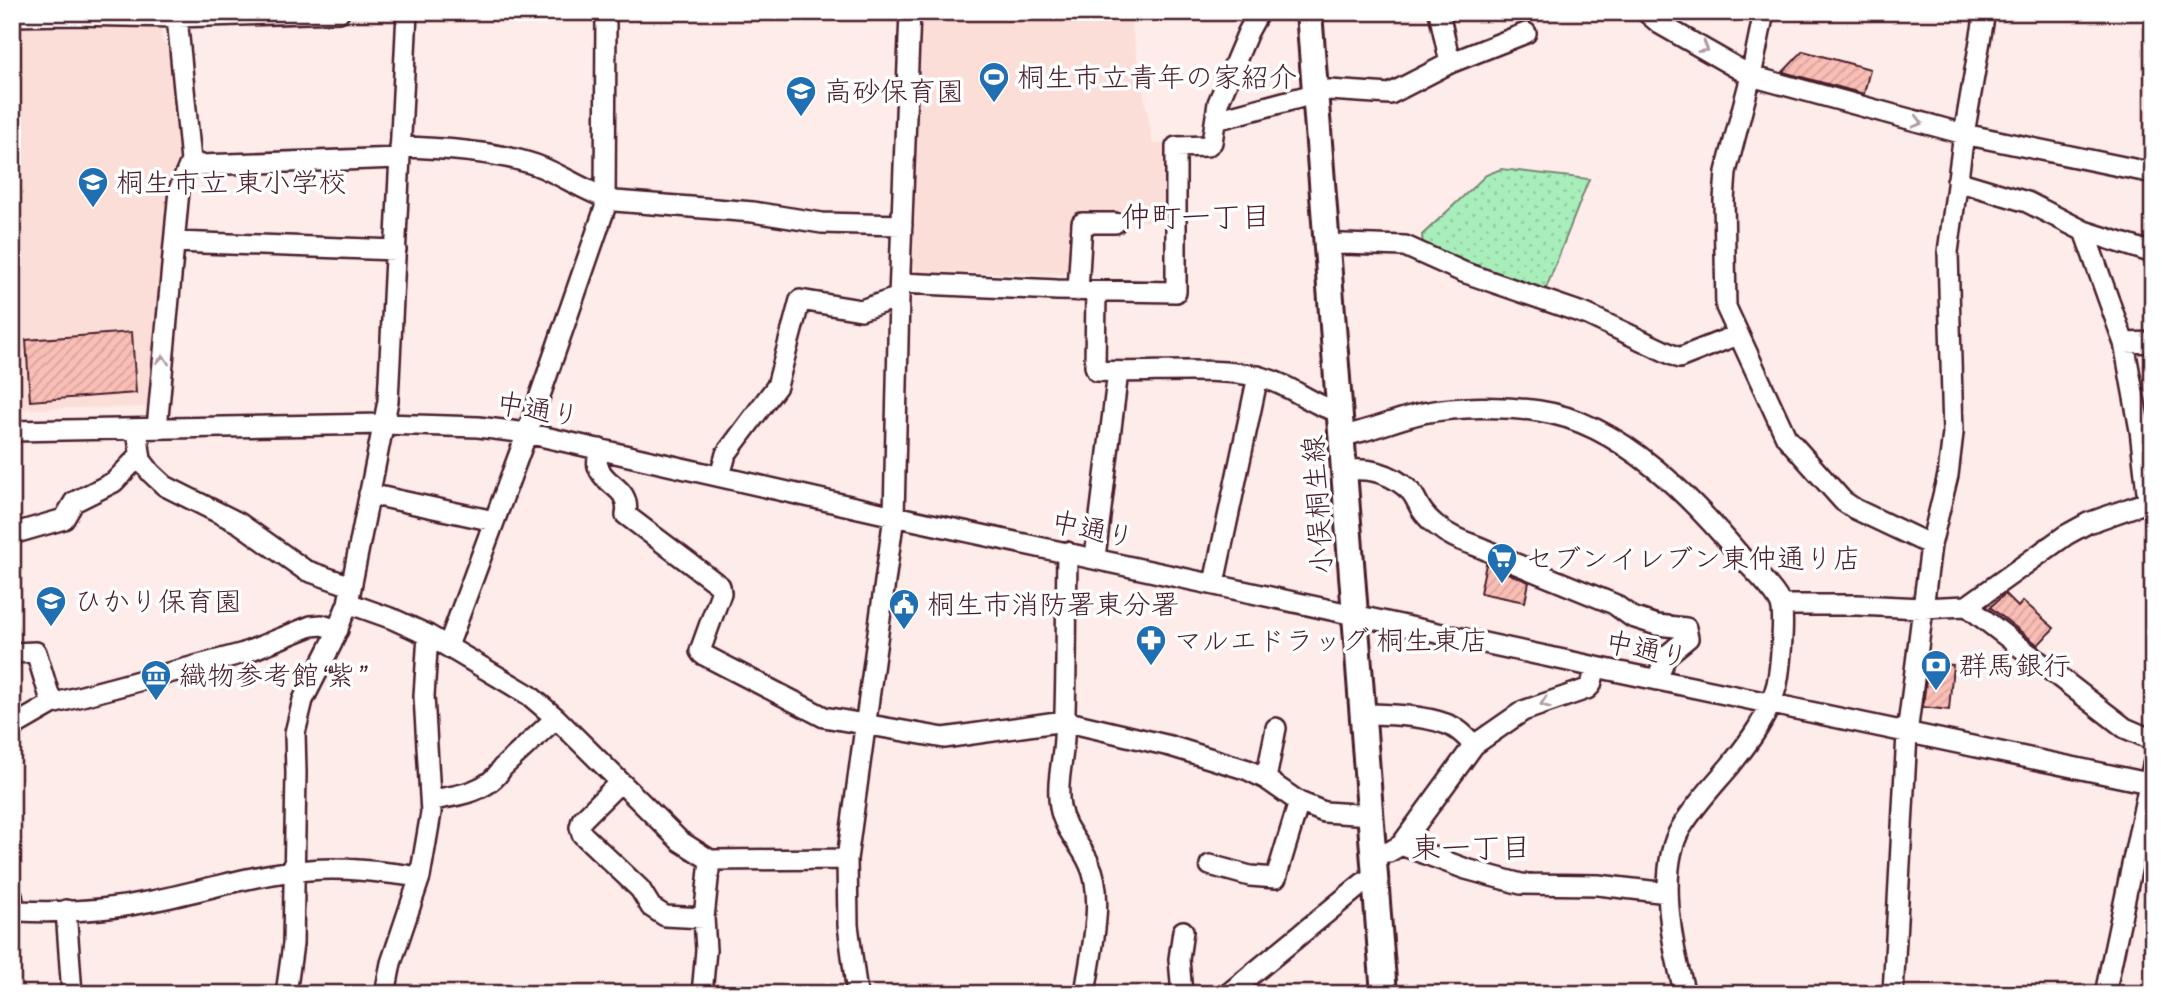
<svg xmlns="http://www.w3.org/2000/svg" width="2165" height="1006" viewBox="0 0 2165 1006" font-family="Caveat,'Klee One',sans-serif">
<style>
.built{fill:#fcded9}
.grass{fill:url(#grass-dots);stroke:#788673;stroke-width:2}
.building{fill:url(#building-hatch);stroke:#4a1f2b;stroke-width:2}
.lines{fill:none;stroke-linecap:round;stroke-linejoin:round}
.minor-casing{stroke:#4a1f2b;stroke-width:24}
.major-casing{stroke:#4a1f2b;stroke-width:30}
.minor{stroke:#fff;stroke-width:19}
.major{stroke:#fff;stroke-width:24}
.oneway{stroke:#ae9aa0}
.labels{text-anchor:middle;stroke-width:7;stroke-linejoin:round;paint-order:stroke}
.poi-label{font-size:28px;fill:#4a1f2b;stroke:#fff;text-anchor:start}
.street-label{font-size:28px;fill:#4a1f2b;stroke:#fff}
.neighbourhood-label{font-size:30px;fill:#4a1f2b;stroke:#fff}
</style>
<defs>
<pattern id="grass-dots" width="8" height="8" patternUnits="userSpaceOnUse" patternTransform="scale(1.75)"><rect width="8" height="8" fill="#a7eebb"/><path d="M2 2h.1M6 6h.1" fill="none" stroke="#91cca1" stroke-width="1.8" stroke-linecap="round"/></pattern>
<pattern id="building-hatch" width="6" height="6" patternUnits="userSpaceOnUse" patternTransform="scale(1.75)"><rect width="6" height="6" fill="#f9beb5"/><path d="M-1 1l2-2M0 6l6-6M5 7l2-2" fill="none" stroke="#d7a39c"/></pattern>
</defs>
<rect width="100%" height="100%" fill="#fdece9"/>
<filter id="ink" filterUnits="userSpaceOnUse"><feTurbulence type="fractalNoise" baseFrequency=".0143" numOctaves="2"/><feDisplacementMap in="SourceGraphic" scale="14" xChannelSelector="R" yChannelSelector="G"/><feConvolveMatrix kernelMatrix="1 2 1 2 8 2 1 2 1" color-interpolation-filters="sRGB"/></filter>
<g filter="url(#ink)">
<path class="built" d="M1044,12H1129L1153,144H1167L1169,222L1082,220L1075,274L918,272L913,266L921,20L928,15L1037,19Z
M160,27L163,44H171L183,161L156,407L12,409V28Z"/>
<path class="grass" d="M1501,169L1589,179L1545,291L1476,268L1423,245L1422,235L1486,175Z"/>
<path class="building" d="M1803,51L1870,69L1864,94L1783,72Z
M132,332L136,393L30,401L26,340Z
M1486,564L1529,582L1525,602L1480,593Z
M2005,594L2018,607L2023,601L2054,628L2038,645L1990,607Z
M1928,663L1953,665L1949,710L1923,707Z"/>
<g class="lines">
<g class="minor-casing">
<path id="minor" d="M1439,12L1450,63
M1646,12L1660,24L1751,76L1964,134L2153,173
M1764,12L1751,76L1726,172L1724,200L1726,307L1786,437L1843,501L1855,509L1931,545
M12,16L70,15L177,17L339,12
M1216,120L1329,90L1390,94L1450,63L1526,33
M400,147C442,148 496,151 536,165C563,175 587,193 615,201L753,212L822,223L902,225
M191,161L200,165L399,158
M1957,181L2027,202L2084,231L2153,253
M2084,231L2124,343L2140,430L2148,501
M175,242L396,250
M1327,246L1343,244L1405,246L1463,272L1588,315L1679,358L1737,335
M900,283L1057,290L1176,292V147L1207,146L1212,142L1218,103L1248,32L1259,12
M1078,291L1082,223H1115
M1096,292L1095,366L1097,371C1148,374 1212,366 1260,377C1289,383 1315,408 1339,411
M2124,343L2153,342
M157,428L179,190L191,161L177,17
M137,429L141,460L151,473L165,486L239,523L305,570L351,586
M12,431L384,424L478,427L527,433L894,516L1596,667L2153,784
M1342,436C1370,431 1396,419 1423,413C1459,406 1503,406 1539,411C1622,423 1693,499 1744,560C1754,571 1776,591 1781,605C1785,618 1780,670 1777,684C1769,716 1750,741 1730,766C1713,786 1694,806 1681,828C1656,869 1673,951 1685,994
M600,449C599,454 596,461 598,466C604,487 631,486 626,515L720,586L721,593L700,651L702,654L824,717L944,738L1064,721L1170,746L1248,770L1266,779L1299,802L1324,812L1371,815
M1344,471C1368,467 1391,473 1409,490C1415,495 1417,503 1421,509C1428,520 1442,531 1454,537C1470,545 1482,546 1499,557L1614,604L1632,617L1657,625L1686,628L1688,638L1666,656L1657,679
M720,476L726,454L777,386L800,300L861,310L899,297
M369,494L494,521
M12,534L64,519L74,502L114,482L139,456
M1067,552C1066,614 1067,676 1064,738C1063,761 1056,784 1060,807C1064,830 1080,843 1089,863C1106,896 1090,957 1085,994
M1095,557L1118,372
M1214,583L1258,376
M348,603L393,619L428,635L529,695L556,718L680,841L710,860L847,859
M1781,605H1857L1922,608L1967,606L2066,535L2088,523L2153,500
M1967,606L2125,728L2153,740
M448,646L527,433L605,208L606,12
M12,653L36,652L52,704
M1363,714C1388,714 1430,715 1453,727C1461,731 1467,738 1474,745
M12,727L52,704L244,653L311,626L322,625L338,630
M1266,779L1276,728
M620,782L582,820L580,827L582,834L640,889L651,907L665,916L704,918
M432,800C456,796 489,792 502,768L556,718
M1401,845L1466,869L1521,884L1598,885L1668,893
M1374,853L1389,852L1401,845L1474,745L1523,711L1587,689L1591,685L1596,667
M1210,865L1250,876L1276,878L1299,802
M12,895L14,909L19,911C62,913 110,910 152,901C204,891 255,873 309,870C345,867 384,872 420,877
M66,910L72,994
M286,994L293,944L296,773L295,733L303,700L332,643L348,603L388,401L407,12
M385,994L391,963L420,877L431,813L424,696L428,635
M702,994L706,950L704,918L710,860
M857,994L848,925L847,859L894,516L899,297L910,12
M1182,994L1179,959L1183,931
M1228,994L1363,883L1375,879
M1893,994L1907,734L1931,545L1948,475L1953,433L1948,252L1964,134L1985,12
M2105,994L2153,765"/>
</g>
<g class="major-casing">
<path id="major" d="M1309,12L1384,994"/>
</g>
<use href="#minor" class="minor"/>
<use href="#major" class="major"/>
</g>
<defs><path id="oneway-chevron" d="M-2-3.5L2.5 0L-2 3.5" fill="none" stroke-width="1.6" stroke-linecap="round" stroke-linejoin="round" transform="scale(1.75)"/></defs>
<g class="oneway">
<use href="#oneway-chevron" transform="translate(1704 48) rotate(30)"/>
<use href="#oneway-chevron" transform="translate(1918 122) rotate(15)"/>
<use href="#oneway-chevron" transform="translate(163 360) rotate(-84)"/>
<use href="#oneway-chevron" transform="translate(1545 703) rotate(161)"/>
</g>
</g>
<defs>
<g id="stadium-pin" transform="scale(1.575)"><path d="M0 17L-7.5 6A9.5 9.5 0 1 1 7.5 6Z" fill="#1f6fb2" stroke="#fff"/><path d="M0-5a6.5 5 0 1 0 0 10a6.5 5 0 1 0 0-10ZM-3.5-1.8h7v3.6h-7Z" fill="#fff"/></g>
<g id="school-pin" transform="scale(1.575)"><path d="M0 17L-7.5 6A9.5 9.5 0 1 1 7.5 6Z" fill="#1f6fb2" stroke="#fff"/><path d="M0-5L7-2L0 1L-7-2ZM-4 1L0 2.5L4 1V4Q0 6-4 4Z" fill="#fff"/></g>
<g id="supermarket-pin" transform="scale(1.575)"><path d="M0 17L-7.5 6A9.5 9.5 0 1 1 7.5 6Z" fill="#1f6fb2" stroke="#fff"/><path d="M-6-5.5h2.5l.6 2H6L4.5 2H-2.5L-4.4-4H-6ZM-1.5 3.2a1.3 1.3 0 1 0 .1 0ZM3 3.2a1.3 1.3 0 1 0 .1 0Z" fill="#fff"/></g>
<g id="civic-pin" transform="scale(1.575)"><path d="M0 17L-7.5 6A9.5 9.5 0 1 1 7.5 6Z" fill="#1f6fb2" stroke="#fff"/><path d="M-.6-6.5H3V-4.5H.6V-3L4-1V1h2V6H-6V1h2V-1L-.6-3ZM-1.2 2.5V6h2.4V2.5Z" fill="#fff"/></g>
<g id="pharmacy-pin" transform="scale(1.575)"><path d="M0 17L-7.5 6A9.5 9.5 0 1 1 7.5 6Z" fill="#1f6fb2" stroke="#fff"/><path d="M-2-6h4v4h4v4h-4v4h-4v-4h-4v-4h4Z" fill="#fff"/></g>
<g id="bank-pin" transform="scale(1.575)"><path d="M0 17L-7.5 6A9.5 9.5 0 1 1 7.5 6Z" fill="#1f6fb2" stroke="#fff"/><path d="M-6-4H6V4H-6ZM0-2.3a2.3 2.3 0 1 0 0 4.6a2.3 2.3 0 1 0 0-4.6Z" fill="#fff"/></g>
<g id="museum-pin" transform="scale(1.575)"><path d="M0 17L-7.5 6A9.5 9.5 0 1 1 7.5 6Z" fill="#1f6fb2" stroke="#fff"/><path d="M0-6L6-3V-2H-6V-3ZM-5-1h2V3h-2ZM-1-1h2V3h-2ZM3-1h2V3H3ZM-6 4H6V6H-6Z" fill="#fff"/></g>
</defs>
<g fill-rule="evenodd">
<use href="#stadium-pin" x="994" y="77"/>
<use href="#school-pin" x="801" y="91"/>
<use href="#school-pin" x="93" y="182"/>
<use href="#supermarket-pin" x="1502" y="558"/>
<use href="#school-pin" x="51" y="601"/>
<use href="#civic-pin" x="904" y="604"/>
<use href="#pharmacy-pin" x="1151" y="640"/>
<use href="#bank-pin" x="1936" y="665"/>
<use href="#museum-pin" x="156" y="675"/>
</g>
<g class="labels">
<g class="poi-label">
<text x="1017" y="87">桐生市立青年の家紹介</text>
<text x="824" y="101">高砂保育園</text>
<text x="116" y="192">桐生市立 東小学校</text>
<text x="1525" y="568">セブンイレブン東仲通り店</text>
<text x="74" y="611">ひかり保育園</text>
<text x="927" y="614">桐生市消防署東分署</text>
<text x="1174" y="650">マルエドラッグ 桐生東店</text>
<text x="1959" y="675">群馬銀行</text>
<text x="179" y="685">織物参考館“紫”</text>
</g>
<g class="street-label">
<text transform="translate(538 409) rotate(10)" y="10">中通り</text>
<text transform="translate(1317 505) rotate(-94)" y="10">小俣桐生線</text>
<text transform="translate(1093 529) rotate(12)" y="10">中通り</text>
<text transform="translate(1647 649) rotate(12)" y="10">中通り</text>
</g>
<g class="neighbourhood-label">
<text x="1196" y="227">仲町一丁目</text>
<text x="1471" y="858">東一丁目</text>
</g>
</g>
<rect width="2165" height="1006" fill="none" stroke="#fff" stroke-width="42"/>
<rect x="21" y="21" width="2123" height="964" fill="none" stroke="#4a1f2b" stroke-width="2.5" filter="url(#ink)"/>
</svg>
